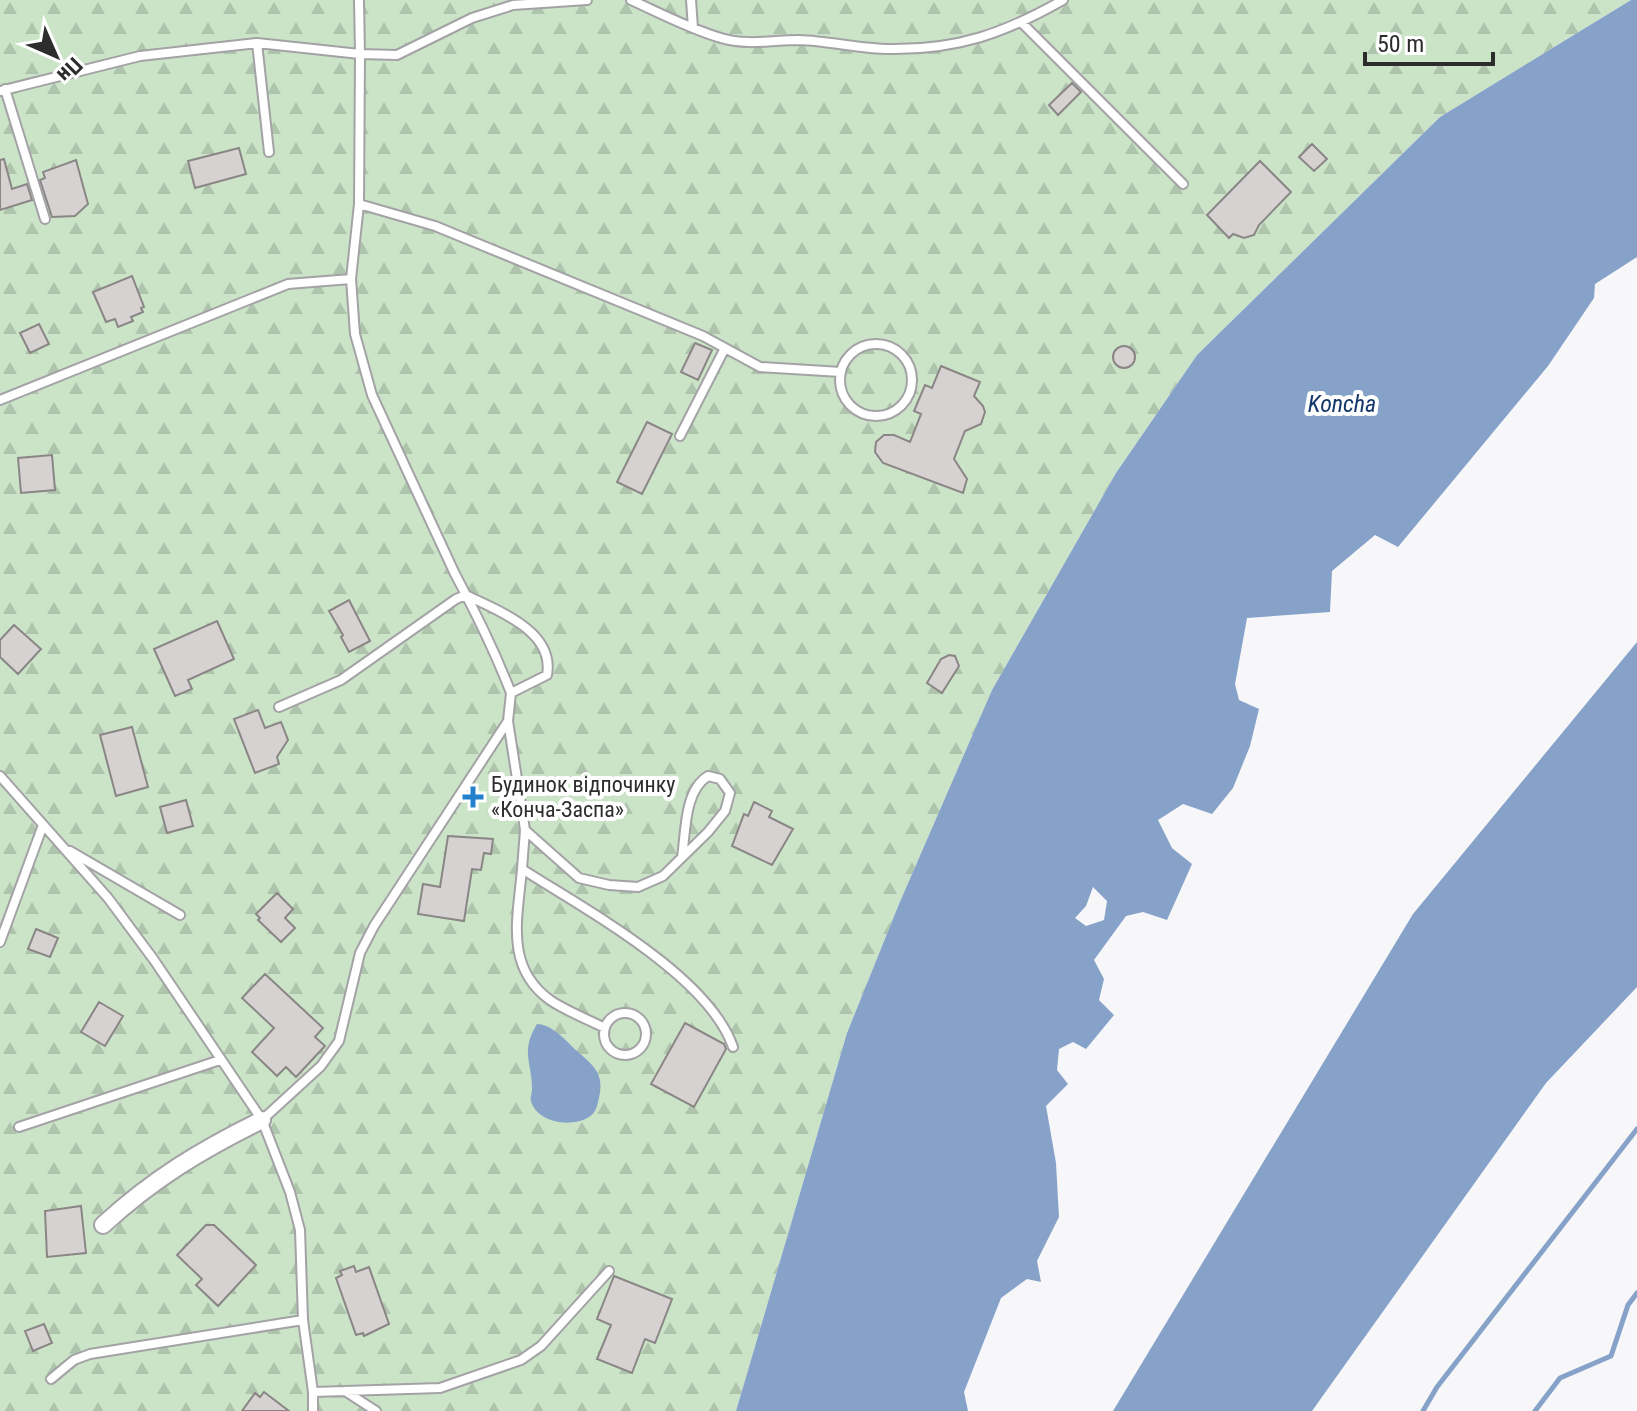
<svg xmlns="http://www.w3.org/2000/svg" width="1637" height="1411" viewBox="0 0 1637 1411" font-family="'Roboto Condensed',sans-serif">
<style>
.forest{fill:url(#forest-firs)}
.water{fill:#86a2c9;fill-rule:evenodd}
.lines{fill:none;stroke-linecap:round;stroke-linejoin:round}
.stream{stroke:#86a2c9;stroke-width:5}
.building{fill:#d6d2d1;stroke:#8a8686;stroke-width:2}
.service-casing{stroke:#a3a2a5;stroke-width:12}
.minor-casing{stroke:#a3a2a5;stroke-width:20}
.service{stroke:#fff;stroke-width:8}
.minor{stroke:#fff;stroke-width:16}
.poi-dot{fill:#2280cc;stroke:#fff;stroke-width:3}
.labels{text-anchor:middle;stroke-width:8;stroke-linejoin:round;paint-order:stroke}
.poi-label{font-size:22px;fill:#2d2d2e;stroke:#fff;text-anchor:start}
.water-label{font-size:24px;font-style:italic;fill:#15386a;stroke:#fff}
</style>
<defs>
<pattern id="forest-firs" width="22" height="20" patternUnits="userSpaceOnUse" patternTransform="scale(2)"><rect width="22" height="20" fill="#cbe4c8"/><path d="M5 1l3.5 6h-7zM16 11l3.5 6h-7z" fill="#afc4ac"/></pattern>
</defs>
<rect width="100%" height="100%" fill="#f7f6f9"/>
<path class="forest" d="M0,0H1631L1440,117L1197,355L1116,473L992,690L899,904L847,1033L736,1411H0Z"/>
<path class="water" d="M1631,0H1637V257L1595,284L1594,298L1548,366L1398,547L1375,535L1332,571L1330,612L1247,618L1235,684L1239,700L1259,709L1250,746L1233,788L1212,814L1183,804L1158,820L1172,848L1192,864L1167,920L1143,912L1126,916L1094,960L1104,979L1099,1000L1114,1015L1086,1049L1073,1042L1059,1049L1057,1070L1068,1084L1046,1106L1056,1163L1059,1217L1037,1261L1041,1282L1027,1279L1001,1298L964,1392L968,1411H736L847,1033L899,904L992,690L1116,473L1197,355L1440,117ZM1093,887L1107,901L1104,920L1086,926L1075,918L1086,906Z
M1637,642V987L1546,1083L1312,1411H1113L1413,914Z
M537,1024C552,1024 566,1041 577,1051C597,1068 605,1076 598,1102C597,1108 594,1114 589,1117C572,1128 537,1123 531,1101C530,1097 532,1094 532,1089C532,1062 520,1052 537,1024Z"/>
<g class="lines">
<path class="stream" d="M1423,1411L1437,1387L1637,1129
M1535,1411L1560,1378L1611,1356L1628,1305L1637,1293"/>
</g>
<path class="building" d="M1072,83L1081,92L1058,115L1049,105Z
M1312,144L1327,159L1314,171L1299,157Z
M239,148L246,174L195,188L188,161Z
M4,159L12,189L27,184L32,200L0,210V160Z
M76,160L88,204L75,216L52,217L40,180L45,178L43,172Z
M1260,161L1291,192L1259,225L1254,235L1244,238L1233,234L1229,238L1207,215Z
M132,276L144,307L141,308L143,312L131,317L133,321L118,327L115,319L106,322L93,292Z
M39,324L49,344L30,353L20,333Z
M695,343L712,350L698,380L681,372Z
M1113 357a11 11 0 1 1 22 0a11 11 0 1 1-22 0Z
M941,366L980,382L974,396L983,406L985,412L981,424L965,431L954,459L967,479L963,493L883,463L875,452L876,442L884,435H894L910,442L921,414L914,411L925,385L932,388Z
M647,422L672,434L642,494L617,482Z
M52,455L55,490L21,493L18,458Z
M349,600L370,641L349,652L341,637L343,635L329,611Z
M217,621L234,659L188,680L192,689L175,696L154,649Z
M14,625L41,649L18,674L0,657V640Z
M949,655L955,656L959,666L942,693L927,683L941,659Z
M258,710L265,728L281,722L288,740L277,757L279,764L255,773L234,719Z
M132,727L148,787L116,796L100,735Z
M186,800L193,826L167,833L160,807Z
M754,802L772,811L769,817L793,829L772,865L732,846L744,814L748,816Z
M448,836L493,839L491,854L484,853L481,870L472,869L464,921L418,914L423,884L440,887Z
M277,893L293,909L285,918L295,928L281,942L258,920L260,918L256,914Z
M36,929L58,938L50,957L28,949Z
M265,974L323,1028L315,1037L325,1046L296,1077L286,1067L277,1076L252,1052L274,1028L242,998Z
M99,1002L123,1016L105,1046L81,1032Z
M685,1023L724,1044L726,1049L694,1107L651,1084Z
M81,1206L86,1253L47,1257L45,1211Z
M206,1225H214L256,1265L218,1306L196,1285L202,1279L177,1255Z
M354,1266L356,1272L369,1267L389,1324L364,1336L363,1333L356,1335L336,1278L342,1275L340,1271Z
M614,1276L672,1299L655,1343L645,1339L632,1373L597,1359L611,1325L597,1319Z
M44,1324L52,1343L33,1351L25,1331Z
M264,1392L289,1411H242L255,1393L260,1397Z"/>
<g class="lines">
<g class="service-casing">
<path id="service" d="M359,0L360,54L397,55L472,18L513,5L587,0
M631,0C660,13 690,29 721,38C747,46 773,40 799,40C830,41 860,49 890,49C958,50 1005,33 1063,0
M691,0L693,28
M1022,23L1183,184
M257,43L269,152
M5,89L45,219
M0,91L140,56L257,43L360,54L359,204L351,279L355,334L372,395L455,574C476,613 495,652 511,693L547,675C555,631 498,611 466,595L456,599L341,680L279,707
M359,204L435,226L703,336L760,367L841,372
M840 380a36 36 0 1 1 72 0a36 36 0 1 1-72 0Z
M0,400L288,284L351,279
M680,436L725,348
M511,693L508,721L525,830L522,869C584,909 708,975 733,1047
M0,776L108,898L154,960L262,1120L290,1192L300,1230L303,1320L313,1392V1411
M525,830L579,878L609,885L638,887L663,876L708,832L725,811L730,793L720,779L708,776C684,791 686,831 682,857
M70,851L180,915
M522,869C518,917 504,967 550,1000C566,1011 587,1019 605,1028
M0,942L43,825
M604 1034a21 21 0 1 1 42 0a21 21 0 1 1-42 0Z
M262,1120L321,1066L339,1041L360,953L374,926L508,721
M19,1127L220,1060
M51,1379L74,1360L90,1354L303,1320
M345,1391L376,1411
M313,1392L440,1388L521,1360L541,1346L609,1271"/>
</g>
<g class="minor-casing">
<path id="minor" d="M103,1225C153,1179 201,1150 262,1120"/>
</g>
<use href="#service" class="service"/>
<use href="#minor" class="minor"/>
</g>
<path class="poi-dot" d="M469 785h8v8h8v8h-8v8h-8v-8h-8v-8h8z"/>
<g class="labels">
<g class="poi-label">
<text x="491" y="792">Будинок відпочинку<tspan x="491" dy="25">«Конча-Заспа»</tspan></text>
</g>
<g class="water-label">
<text x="1342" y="412">Koncha</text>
</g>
</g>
<g transform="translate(56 56) rotate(135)" stroke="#ffffff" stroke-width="6" paint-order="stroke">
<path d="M0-6L14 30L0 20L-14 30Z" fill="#2d2d2e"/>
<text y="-12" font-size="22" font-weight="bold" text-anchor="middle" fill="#2d2d2e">Пн</text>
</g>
<path d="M1365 52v12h128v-12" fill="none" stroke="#2d2d2e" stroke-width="4"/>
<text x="1377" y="52" font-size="24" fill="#2d2d2e" stroke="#ffffff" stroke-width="6" paint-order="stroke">50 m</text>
</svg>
